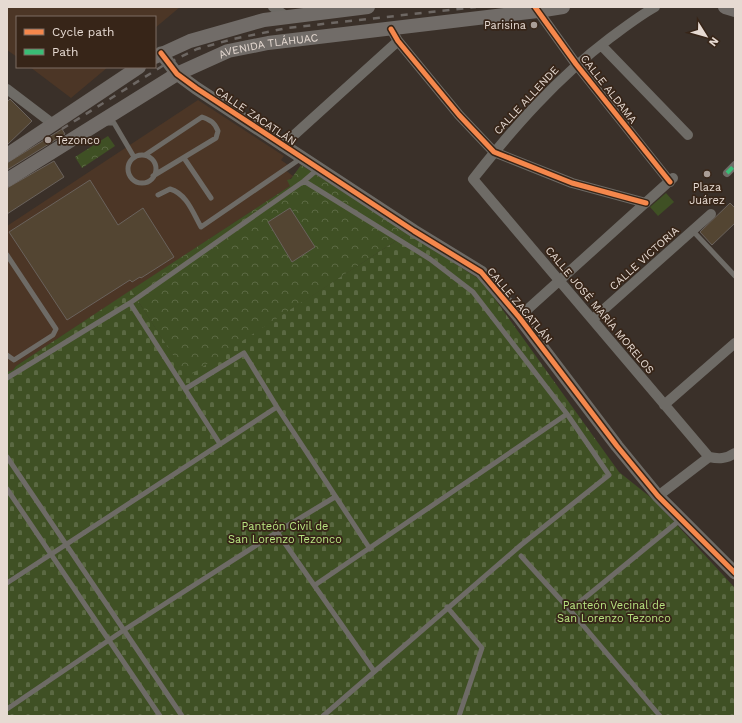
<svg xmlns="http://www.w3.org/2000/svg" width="742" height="723" viewBox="0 0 742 723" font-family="'Work Sans',sans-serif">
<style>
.built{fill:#4c3626}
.forest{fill:url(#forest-crowns)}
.cemetery{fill:url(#cemetery-stones)}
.garden{fill:#3f5024}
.building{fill:#534532;stroke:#6a625c}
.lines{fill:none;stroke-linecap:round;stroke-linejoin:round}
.service{stroke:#6e6b66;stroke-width:5}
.pedestrian{stroke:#6e6b66;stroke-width:8}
.minor{stroke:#6e6b66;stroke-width:10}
.tertiary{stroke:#6e6b66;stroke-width:13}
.secondary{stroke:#716c68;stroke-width:14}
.rail{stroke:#6d6763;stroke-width:2.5;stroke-dasharray:7 7;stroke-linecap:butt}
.quiet{stroke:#3abd76;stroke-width:4;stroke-dasharray:8 4;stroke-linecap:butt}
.cycleway-casing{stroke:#372518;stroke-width:8}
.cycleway{stroke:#f5874c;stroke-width:5}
.poi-dot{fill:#aa9e97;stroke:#372518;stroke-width:1.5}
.labels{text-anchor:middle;stroke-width:3.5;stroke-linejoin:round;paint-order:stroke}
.poi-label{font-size:11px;fill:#e6dad2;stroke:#372518;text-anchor:end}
.street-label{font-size:11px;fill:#e6dad2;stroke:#372518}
.park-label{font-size:11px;fill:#b8e480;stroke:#372518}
</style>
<defs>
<pattern id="forest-crowns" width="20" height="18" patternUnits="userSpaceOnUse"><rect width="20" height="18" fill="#3f5024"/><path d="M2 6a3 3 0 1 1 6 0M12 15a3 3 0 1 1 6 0" fill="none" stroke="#5b6943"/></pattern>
<pattern id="cemetery-stones" width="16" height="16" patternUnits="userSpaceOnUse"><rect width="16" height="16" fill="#3f5024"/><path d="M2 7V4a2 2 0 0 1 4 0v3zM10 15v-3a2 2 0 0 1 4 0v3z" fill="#5b6943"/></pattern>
</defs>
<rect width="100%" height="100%" fill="#3a3029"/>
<path class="built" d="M7,7H180L155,28V17H17V57L7,50Z
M30,67H108L71,98Z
M198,100L284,156L281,160L288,165L284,169L293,176L290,179V186L16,366L13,370L7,372V226Z"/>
<path class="forest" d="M108,136L115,146L82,168L75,157Z
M301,165L408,233L187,378L131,290L290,186L287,180L291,179Z"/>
<path class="cemetery" d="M408,233L482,281L619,472L654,500L735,588V716H7V372L13,370L16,366L131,290L187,377Z"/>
<path class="garden" d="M666,193L674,202L658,216L650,207Z"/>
<path class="building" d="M10,99L32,121L7,145V102Z
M62,129L65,134L7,170V163Z
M54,161L64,177L7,214V188Z
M90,180L118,225L143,208L174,257L141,278L140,277L132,282L130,280L67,320L9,232Z
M730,203L735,208V223L712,245L700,232Z
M290,208L315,247L292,262L268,222Z"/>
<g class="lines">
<path class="service" d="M107,123H114L134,157
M145,155L202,117C211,120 215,123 218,131L216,138L153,176
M128 169a14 14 0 1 1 28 0a14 14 0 1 1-28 0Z
M184,158L211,198
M304,181L430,259L473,292L567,414L609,475L521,545L323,716
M158,195L170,189C187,194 193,213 201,227L300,159
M692,230L735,276
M7,255L56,329L53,335L14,360L7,355
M130,303L220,444
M7,378L130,303L304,181L318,169
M185,389L244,353L277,407
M7,457L182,716
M7,489L160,716
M277,532L335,497
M521,556L570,610L660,716
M7,583L277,407L370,549
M315,585L567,414
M447,607L482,648L459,716
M570,610L680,520
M7,709L124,630L277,532L374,671"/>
<path class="pedestrian" d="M727,173L735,165"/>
<path class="minor" d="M273,7L286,16
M655,7C639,16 625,27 610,38C557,78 514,127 473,179L709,457
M538,11L576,64L670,182
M391,29L398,41L459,115L494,152L572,183L646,203
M601,45L688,135
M7,89L53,124
M282,146L398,41
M519,317L673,178
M593,319L711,214
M664,405L735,343
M658,496L709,457C719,459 726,459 735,453"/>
<path class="tertiary" d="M161,53L177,74L196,88L414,231L481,272L519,317L617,446L658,496L735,573"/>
<g class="secondary">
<path d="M725,7L735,10"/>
<path d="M155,57L190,41L264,20L368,7"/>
<path d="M7,155L139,67"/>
<path id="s1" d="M7,180L177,74L228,51L268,43L538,11L563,7"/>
</g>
<path class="rail" d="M62,129L164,65L197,49L233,39L287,28L476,7"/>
<path class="quiet" d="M727,173L735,165"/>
<g class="cycleway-casing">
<path id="cycleway" d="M535,7L576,64L670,182
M391,29L398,41L459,115L494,152L572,183L646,203
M161,53L177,74L196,88L414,231L481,272L519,317L617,446L658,496L735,573"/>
</g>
<use href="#cycleway" class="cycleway"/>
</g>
<g class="poi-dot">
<circle cx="534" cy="25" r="4"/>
<circle cx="48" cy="140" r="4"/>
<circle cx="707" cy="174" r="4"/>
</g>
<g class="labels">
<g class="poi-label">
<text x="526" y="29">Parisina</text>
<text x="56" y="144" text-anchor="start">Tezonco</text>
<text x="707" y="191" text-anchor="middle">Plaza<tspan x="707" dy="13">Juárez</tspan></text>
</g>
<g class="street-label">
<text dy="4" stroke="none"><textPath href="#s1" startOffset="297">AVENIDA TLÁHUAC</textPath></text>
<text transform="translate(609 89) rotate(52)" y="4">CALLE ALDAMA</text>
<text transform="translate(526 100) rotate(-47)" y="4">CALLE ALLENDE</text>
<text transform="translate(256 116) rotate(34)" y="4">CALLE ZACATLÁN</text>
<text transform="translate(644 258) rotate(-42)" y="4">CALLE VICTORIA</text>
<text transform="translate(520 305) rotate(50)" y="4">CALLE ZACATLÁN</text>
<text transform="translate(600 310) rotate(50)" y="4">CALLE JOSÉ MARÍA MORELOS</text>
</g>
<g class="park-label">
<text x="285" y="530">Panteón Civil de<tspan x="285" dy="13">San Lorenzo Tezonco</tspan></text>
<text x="614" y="609">Panteón Vecinal de<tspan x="614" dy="13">San Lorenzo Tezonco</tspan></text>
</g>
</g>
<rect width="742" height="723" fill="none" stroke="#e6dad2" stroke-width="16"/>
<rect x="16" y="16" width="140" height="52" fill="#372518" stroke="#7d6d62"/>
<rect x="24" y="29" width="20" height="6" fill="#f5874c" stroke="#7d6d62"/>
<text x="52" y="36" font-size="12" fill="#e6dad2">Cycle path</text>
<rect x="24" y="49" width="20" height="6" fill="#3abd76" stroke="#7d6d62"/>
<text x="52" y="56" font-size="12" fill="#e6dad2">Path</text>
<g transform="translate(706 36) rotate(127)" stroke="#372518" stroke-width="3" paint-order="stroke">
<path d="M0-3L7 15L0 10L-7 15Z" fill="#e6dad2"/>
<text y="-6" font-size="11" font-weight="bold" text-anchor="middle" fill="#e6dad2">N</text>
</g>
</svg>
